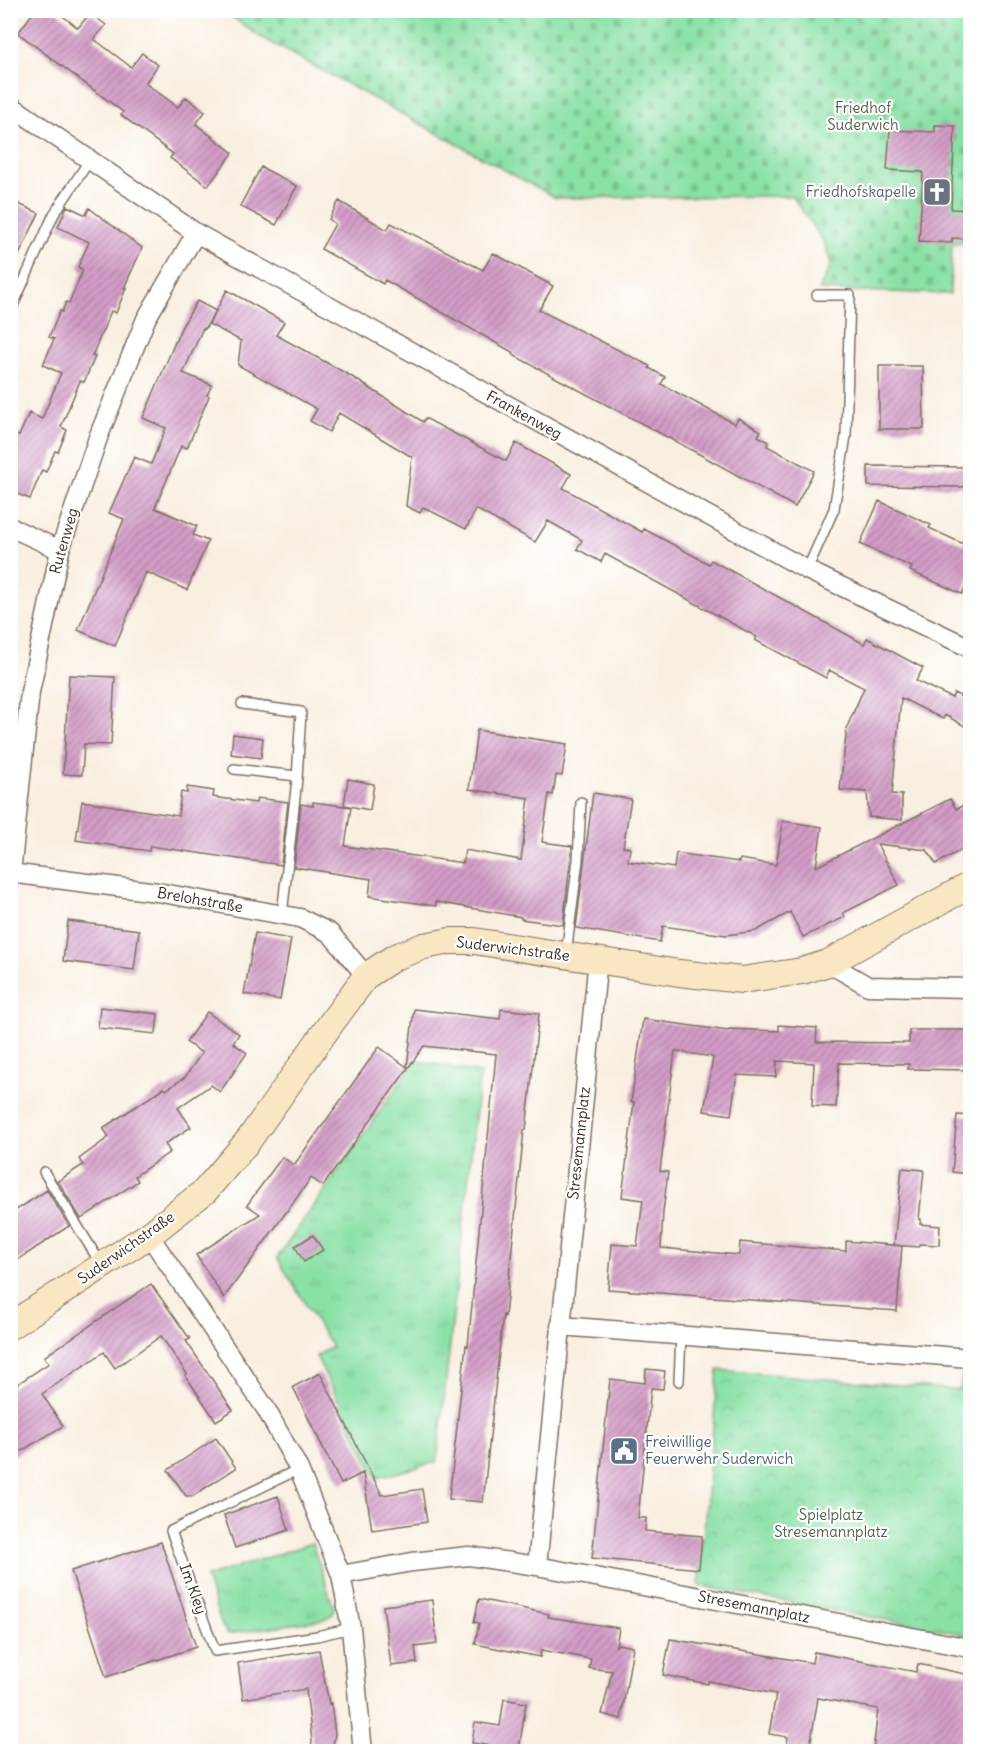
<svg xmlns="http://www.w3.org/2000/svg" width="981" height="1762" viewBox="0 0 981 1762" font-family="Delius,sans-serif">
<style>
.grass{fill:url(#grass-tufts);stroke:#628662;stroke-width:1.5}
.cemetery{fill:url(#cemetery-stones);stroke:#628662;stroke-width:1.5}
.park{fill:url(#park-crowns);stroke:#628662;stroke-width:1.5}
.building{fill:url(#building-hatch)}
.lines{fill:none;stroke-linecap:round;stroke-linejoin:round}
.service-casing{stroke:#7e6f62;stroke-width:12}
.minor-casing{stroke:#7e6f62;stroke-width:21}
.secondary-casing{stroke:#7e6f62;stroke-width:28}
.service{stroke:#fff;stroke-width:9}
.minor{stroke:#fff;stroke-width:18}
.secondary{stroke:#f9e7c3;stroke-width:26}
.labels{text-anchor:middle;stroke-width:4.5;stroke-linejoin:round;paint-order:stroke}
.park-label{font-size:15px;fill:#536147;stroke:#fff}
.worship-label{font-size:15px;fill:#5b616d;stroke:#fff;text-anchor:end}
.street-label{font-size:15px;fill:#3b2a1e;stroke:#fff}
.service-label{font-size:15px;fill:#4e5e75;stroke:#fff;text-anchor:start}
</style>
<defs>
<pattern id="grass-tufts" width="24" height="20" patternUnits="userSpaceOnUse" patternTransform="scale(1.5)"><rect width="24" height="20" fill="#8ae1a6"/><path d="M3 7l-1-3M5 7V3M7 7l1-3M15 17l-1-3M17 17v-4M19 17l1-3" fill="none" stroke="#78c18e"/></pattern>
<pattern id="cemetery-stones" width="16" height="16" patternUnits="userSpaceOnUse" patternTransform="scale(1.5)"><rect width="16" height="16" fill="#8ae1a6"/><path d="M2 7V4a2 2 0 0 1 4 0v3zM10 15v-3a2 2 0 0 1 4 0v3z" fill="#78c18e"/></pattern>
<pattern id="park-crowns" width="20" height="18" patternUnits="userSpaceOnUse" patternTransform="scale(1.5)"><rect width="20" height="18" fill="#8ae1a6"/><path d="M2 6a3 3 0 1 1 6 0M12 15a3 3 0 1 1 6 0" fill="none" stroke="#78c18e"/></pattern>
<pattern id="building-hatch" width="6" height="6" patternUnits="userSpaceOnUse" patternTransform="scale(1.5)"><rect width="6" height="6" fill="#d39dc7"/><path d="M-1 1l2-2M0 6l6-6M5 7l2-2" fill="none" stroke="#ac80a1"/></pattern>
</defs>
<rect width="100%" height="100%" fill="#fff"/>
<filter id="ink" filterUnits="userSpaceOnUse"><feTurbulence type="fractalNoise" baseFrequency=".0167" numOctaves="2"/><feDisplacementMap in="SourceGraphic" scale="12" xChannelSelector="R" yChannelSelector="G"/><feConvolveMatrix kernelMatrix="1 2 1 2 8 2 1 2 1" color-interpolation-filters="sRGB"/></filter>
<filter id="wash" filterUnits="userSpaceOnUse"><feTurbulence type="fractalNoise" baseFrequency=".008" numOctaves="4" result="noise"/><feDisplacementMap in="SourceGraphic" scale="24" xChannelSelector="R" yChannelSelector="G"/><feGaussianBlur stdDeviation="1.35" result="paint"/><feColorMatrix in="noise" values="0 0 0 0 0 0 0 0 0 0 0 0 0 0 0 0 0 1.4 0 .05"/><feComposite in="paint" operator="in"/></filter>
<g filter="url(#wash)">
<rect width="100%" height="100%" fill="#f9efe1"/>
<path class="grass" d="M416,1060L480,1073L437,1462L377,1478L316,1356L332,1347L277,1258Z
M312,1543L334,1608L333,1614L325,1619L228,1634L222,1626L206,1577Z"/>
<path class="cemetery" d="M224,11H970V244L952,243L950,294L819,290L831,264L824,242L792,196L556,198L259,36Z"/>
<path class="park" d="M718,1370L960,1390L962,1376H970V1635L699,1586Z"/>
<g id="blocks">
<path class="building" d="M35,10H55L78,28L90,13L106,25L94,39L131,67L142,53L158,65L145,83L178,107L186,97L205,112L196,124L233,153L208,186L170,158L173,154L121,115L123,112L18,33Z
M935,125L955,126L951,209L970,210V239L952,238V243L919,241L923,172L887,170L890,130L935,132Z
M261,167L297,186L276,225L240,206Z
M10,200L39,213L10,274Z
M339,201L387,230L391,223L483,270L493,253L553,286L539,310L650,366L649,368L665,377L661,384L735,424L738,418L761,431L758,436L769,442L767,446L814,471L795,507L699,454L513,355L514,353L385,280L383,284L321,249L335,224L329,219Z
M67,206L86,215L89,208L142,248L124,288H126L116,313L111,311L92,356L95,357L84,382L80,381L61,427L67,430L58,452L55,451L46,472L42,470L30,499L10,491V448L16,435L19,436L29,413L42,419L61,373L43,365L54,339L49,337L60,311L62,312L66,302L69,303L83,270L78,267L89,242L58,227Z
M227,290L284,322L276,335L349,375L423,422L425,418L506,461L516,443L571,474L563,488L642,532L644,529L709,564L711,560L864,644L867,638L923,668L916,681L952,698L954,693L970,701V729L945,715L943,719L901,698L892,794L902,795V820L869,817L867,792L840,790L847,727L864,688L829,670L826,678L755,640L757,637L605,554L601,562L577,549L582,540L548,521L535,542L476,509L466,529L423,507L420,513L406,506L412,457L339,413L329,432L310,421L317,409L238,365L241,341L209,324Z
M197,301L216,311L205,329L203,328L183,373L212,385L207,395L209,396L187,448L181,446L155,508L197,526L193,535L208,541L187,590L146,572L115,646L78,630L124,519L109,513L134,457L151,464L166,428L143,418L181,328Z
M879,366H923L924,429H879Z
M868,466L970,467V487L868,486Z
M879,501L931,525L929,528L970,547V575L962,594L910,571L912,567L860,544Z
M69,675L115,677L111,745L84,744L82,775L63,774Z
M477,730L567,744L562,776L556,775L553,795L549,794L542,842L572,846L563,925L521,919V917L436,902V906L369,896L371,879L294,867L301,804L313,806V802L351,807L345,846L463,863L465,850L521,860L529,798L469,789Z
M233,734L263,738L261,758L231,754Z
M348,779L374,784L370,810L344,805Z
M187,787L214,791L213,797L256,803L257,798L288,802L281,865L150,846L149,851L76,840L82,801L178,816L181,792L187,793Z
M593,793L631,799L623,847L630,848L628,861L674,868L676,853L739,862L740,859L776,865L783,821L822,827L816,867L950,799L956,809L970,802V845L936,864L927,850L877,844L899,885L843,913L845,917L803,937L790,912L756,931L726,935L663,926L660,942L576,928Z
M68,921L139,930L134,970L63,961Z
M255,933L291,939L280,1000L244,994Z
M100,1007L158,1014L156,1034L98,1028Z
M414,1009L500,1019L501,1009L539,1013L526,1130H524L505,1316L503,1315L483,1502L449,1499L466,1345L468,1346L496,1054L424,1046L323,1186L311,1178L224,1298L196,1255L260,1214L247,1205L282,1157L294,1165L379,1047L407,1067Z
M207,1012L239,1034L233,1043L247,1053L220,1092L211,1085L178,1108L191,1127L165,1144L170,1152L135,1176L138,1181L81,1219L58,1181L83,1165L79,1159L109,1137L103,1128L164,1088L166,1090L185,1077L202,1053L186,1042Z
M643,1019L728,1031L729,1029L779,1031V1025L817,1028L816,1042L909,1043V1030H970V1070L908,1069L909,1064L839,1063L836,1107L812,1106L814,1063L777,1061L776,1077L737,1075L731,1115L704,1111L713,1057L675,1051L660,1171L668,1172L663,1212L661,1248L739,1255L740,1242L846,1251V1241L902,1246L897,1311L608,1289L612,1244L637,1246L643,1200L622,1197L634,1102H631Z
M957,1115L970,1116V1174L952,1172Z
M902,1168L924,1170L919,1219H921L920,1224L940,1226L939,1245L919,1244V1247L894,1245Z
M47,1190L69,1226L10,1265V1214Z
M313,1235L323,1250L304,1262L295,1246Z
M151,1284L190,1339L186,1341L233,1410L216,1421L185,1375L187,1374L161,1336L115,1368L104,1352L42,1394L63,1426L10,1458V1389L49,1363L44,1357Z
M646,1369L665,1371L663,1389L651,1388L638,1518H646L645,1531L702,1536L699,1569L592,1558L610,1379L645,1383Z
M320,1373L382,1495L422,1489L427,1522L372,1530L363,1473L341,1484L293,1387Z
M216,1438L236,1468L193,1496H186L168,1470Z
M278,1496L289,1530L235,1548L224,1515Z
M161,1542L196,1647L106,1677L71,1571Z
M479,1599L549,1614L548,1617L619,1628L616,1646L618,1644L633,1647L621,1719L602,1714L612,1671L589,1668L591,1659L541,1650L540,1657L475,1644L479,1623L474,1622Z
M432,1600L437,1644L415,1647L417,1663L391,1666L383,1606Z
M670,1639L812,1663L814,1652L916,1672L918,1664L970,1675V1752H873L878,1709L818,1698L809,1752H785L788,1737L769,1734L776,1694L708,1681V1684L663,1675Z
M319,1650L329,1704L331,1703L335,1734L332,1752H311L312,1741L306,1689L243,1699L238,1663Z
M504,1699L526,1703L519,1750L472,1743L475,1722L500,1726Z"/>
</g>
</g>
<g filter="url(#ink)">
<use href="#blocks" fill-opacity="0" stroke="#7e6f62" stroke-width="1.5"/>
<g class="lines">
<g class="service-casing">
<path id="service" d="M10,312L54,214L89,161
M807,570L834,509L846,436L850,295H817
M242,704L301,712L297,779L282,915
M234,769L297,776
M566,954L578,860L581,802
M44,1172L101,1264
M679,1381L681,1336
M299,1469L171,1531L215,1651L317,1636L351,1628"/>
</g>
<g class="minor-casing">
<path id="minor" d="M10,105L196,233L807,570L970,648
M10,527L60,550
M10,873L157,892L300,918L330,933L366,976
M11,873L30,692L60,550L99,435L146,319L196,233
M598,959L537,1566L970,1648
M828,963L868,986L970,988
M149,1235L266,1409L299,1469L341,1575L351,1628L363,1752
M560,1326L970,1358
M341,1575L412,1562L469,1556L537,1566"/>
</g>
<g class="secondary-casing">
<path id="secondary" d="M10,1326L149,1235L205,1191L248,1141L332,1022L366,976L395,957L424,946L450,941H474L679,973L742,980L802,971L828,963L970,885"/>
</g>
<use href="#service" class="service"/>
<use href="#minor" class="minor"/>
<use href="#secondary" class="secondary"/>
</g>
</g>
<defs>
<g id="church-square" transform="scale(1.5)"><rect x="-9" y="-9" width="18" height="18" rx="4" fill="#6b7280" stroke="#fff"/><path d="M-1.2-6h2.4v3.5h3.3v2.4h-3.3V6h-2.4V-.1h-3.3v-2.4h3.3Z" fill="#fff"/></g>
<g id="civic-square" transform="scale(1.5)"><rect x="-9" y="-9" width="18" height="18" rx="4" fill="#5c6f8a" stroke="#fff"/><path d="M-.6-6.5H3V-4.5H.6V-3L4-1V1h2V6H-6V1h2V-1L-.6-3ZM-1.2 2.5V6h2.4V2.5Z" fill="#fff"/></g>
</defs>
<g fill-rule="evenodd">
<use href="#church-square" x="937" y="192"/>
<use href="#civic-square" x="624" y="1451"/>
</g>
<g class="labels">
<g class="park-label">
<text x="863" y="113">Friedhof<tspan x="863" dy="17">Suderwich</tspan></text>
<text x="831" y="1520">Spielplatz<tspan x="831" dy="17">Stresemannplatz</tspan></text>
</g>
<g class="worship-label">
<text x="916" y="197">Friedhofskapelle</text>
</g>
<g class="street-label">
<text transform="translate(524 415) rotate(29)" y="5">Frankenweg</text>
<text transform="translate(64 541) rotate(-74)" y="5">Rutenweg</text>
<text transform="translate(200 900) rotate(10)" y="5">Brelohstraße</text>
<text transform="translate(513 949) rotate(7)" y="5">Suderwichstraße</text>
<text transform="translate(579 1143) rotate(-84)" y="5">Stresemannplatz</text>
<text transform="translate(126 1248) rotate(-35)" y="5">Suderwichstraße</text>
<text transform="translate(193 1589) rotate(70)" y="5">Im Kley</text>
<text transform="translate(754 1607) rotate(11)" y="5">Stresemannplatz</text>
</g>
<g class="service-label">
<text x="645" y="1447">Freiwillige<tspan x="645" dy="17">Feuerwehr Suderwich</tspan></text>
</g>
</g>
<rect width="981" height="1762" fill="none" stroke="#fff" stroke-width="36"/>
</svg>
